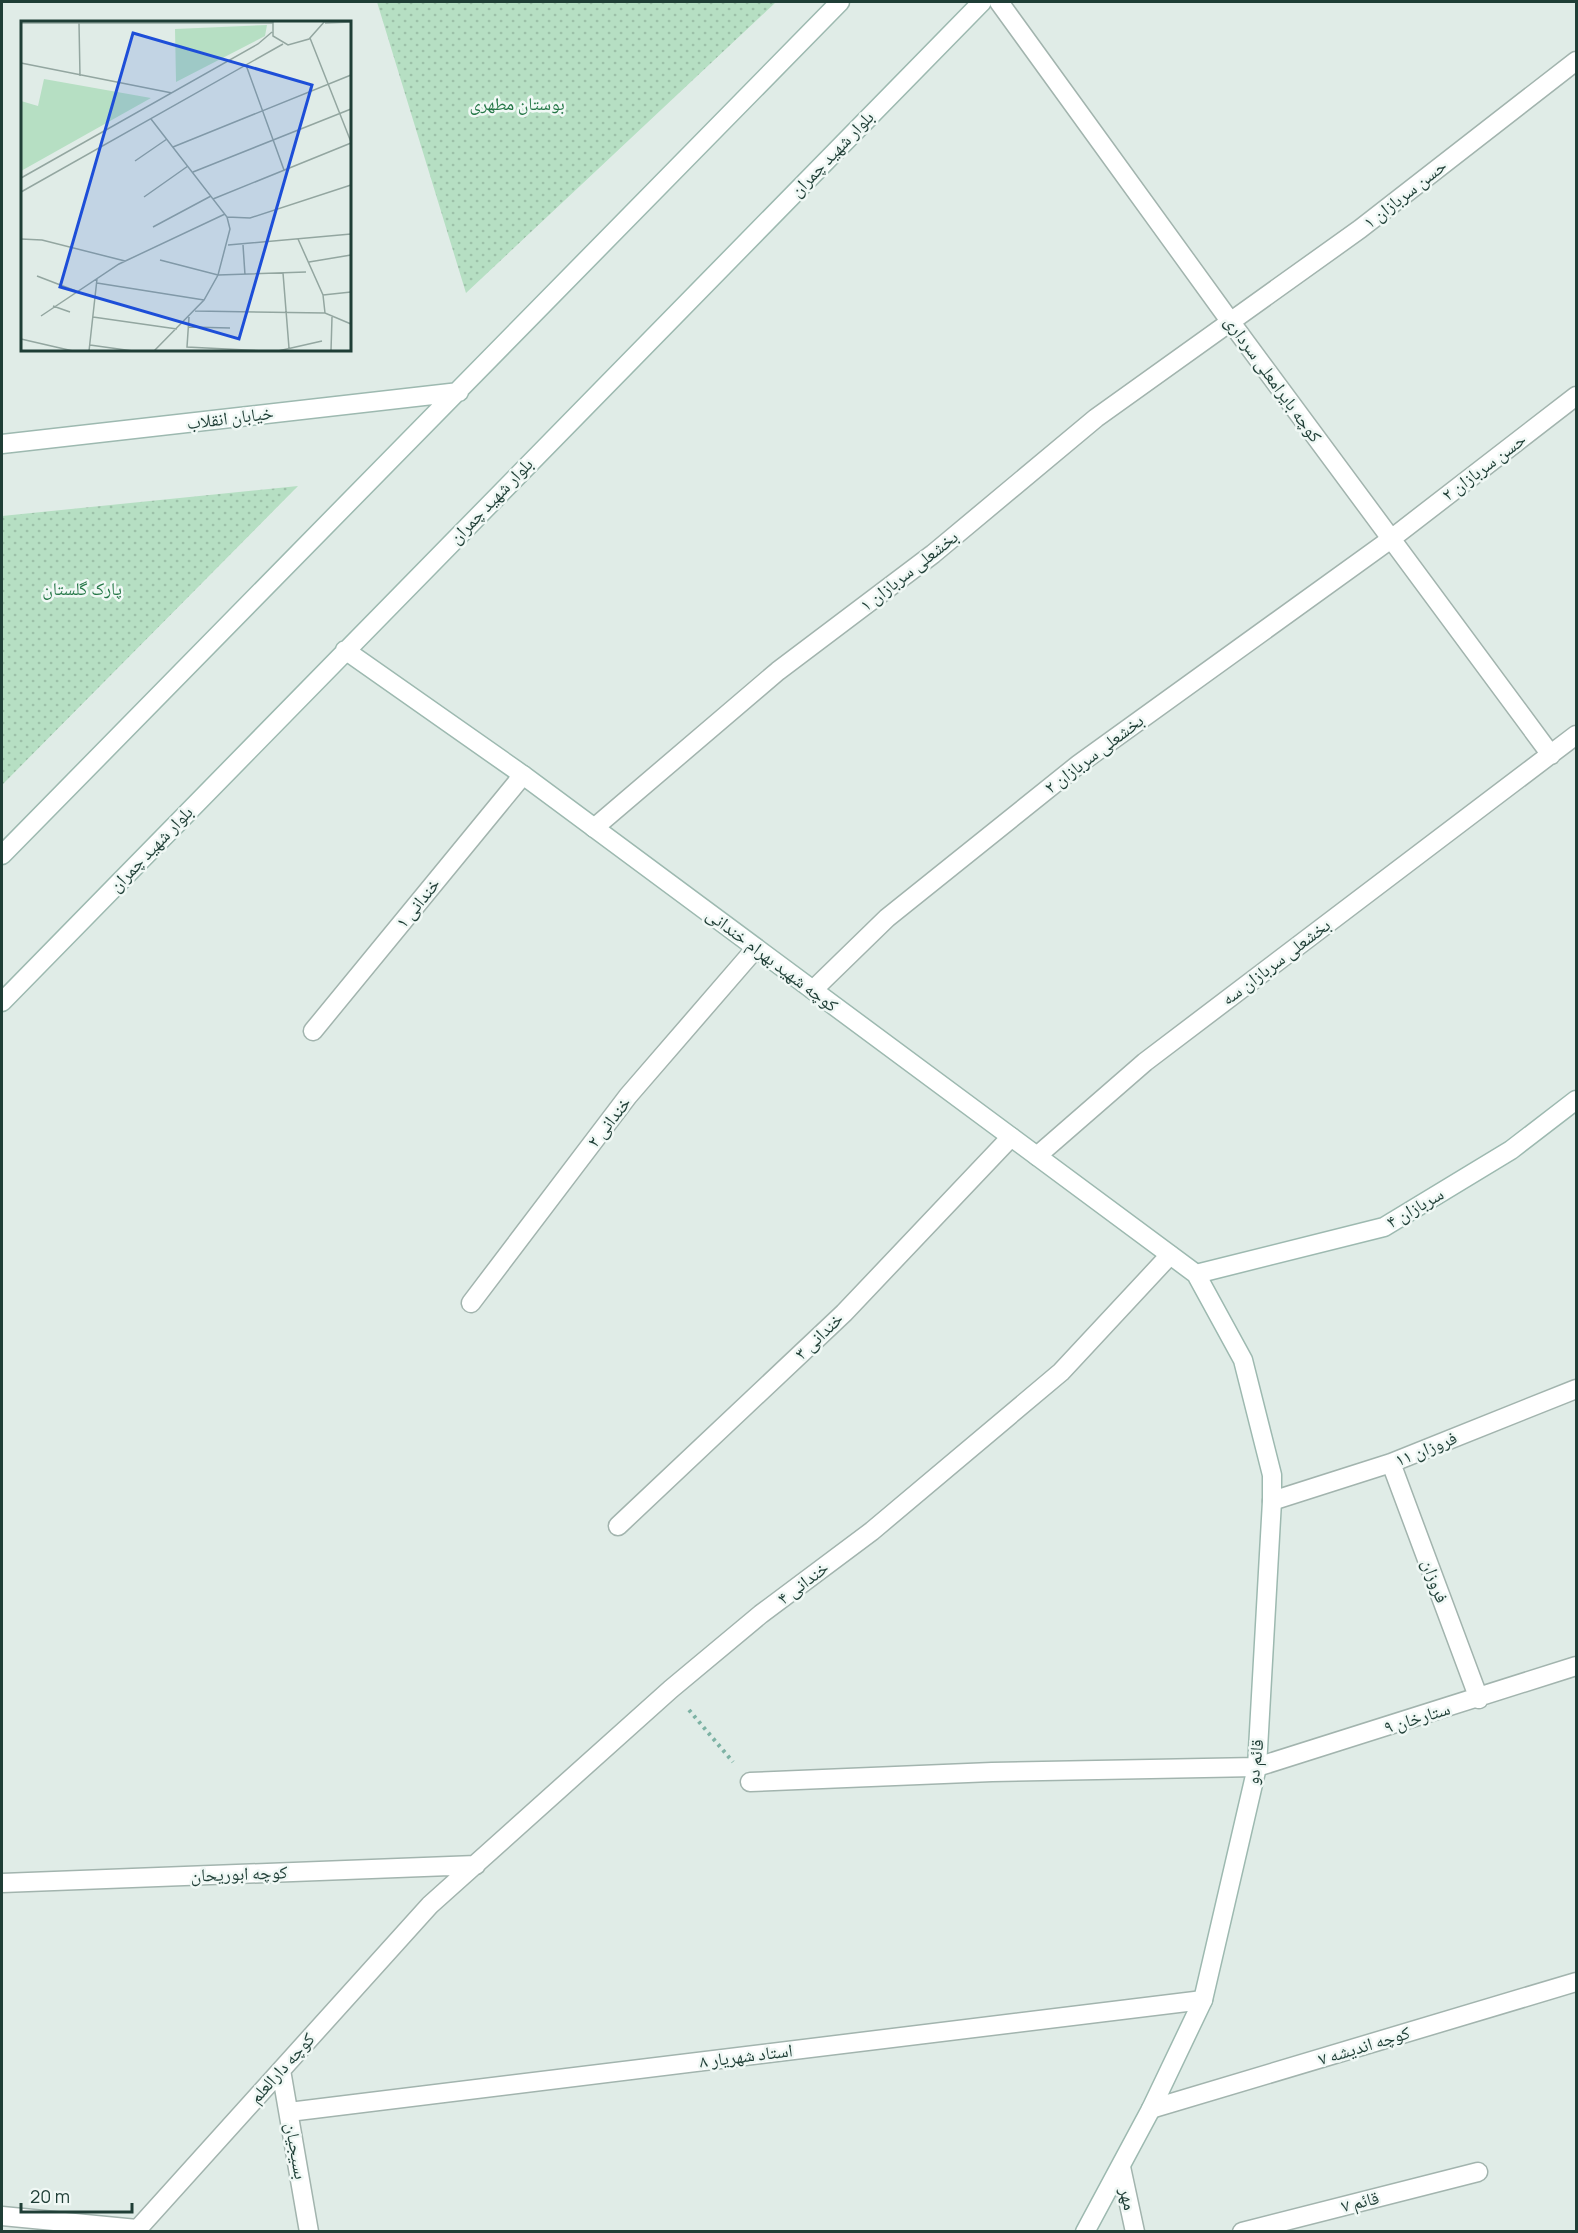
<svg xmlns="http://www.w3.org/2000/svg" width="1578" height="2233" viewBox="0 0 1578 2233" font-family="Manrope,'Noto Naskh Arabic',sans-serif">
<style>
.grass{fill:url(#grass-dots)}
.lines{fill:none;stroke-linecap:round;stroke-linejoin:round}
.street-casing{stroke:#a2b4ae;stroke-width:21}
.secondary-casing{stroke:#9db9b0;stroke-width:21}
.path{stroke:#7db2a4;stroke-width:4;stroke-dasharray:3 4.5;stroke-linecap:butt}
.street{stroke:#fff;stroke-width:18}
.secondary{stroke:#fff;stroke-width:18}
.labels{text-anchor:middle;stroke-width:5;stroke-linejoin:round;paint-order:stroke}
.park-label{font-size:18px;fill:#267848;stroke:#f0f8f5}
.street-label{font-size:18px;fill:#1f3e36;stroke:#f0f8f5}
.inset-road{fill:none;stroke:#93a6a0;stroke-width:1.5}
.view{fill:#1d4ed8;fill-opacity:0.15;stroke:#1d4ed8;stroke-width:3}
.inset-edge{fill:none;stroke:#1f3e36;stroke-width:3}
</style>
<defs>
<pattern id="grass-dots" width="8" height="8" patternUnits="userSpaceOnUse" patternTransform="scale(1.5)"><rect width="8" height="8" fill="#b6dfc3"/><path d="M2 2h.1M6 6h.1" fill="none" stroke="#9cc0a8" stroke-width="1.8" stroke-linecap="round"/></pattern>
</defs>
<rect width="100%" height="100%" fill="#e0ece7"/>
<path class="grass" d="M377,2H776L466,293Z
M298,486L2,785V516Z"/>
<g class="lines">
<g class="street-casing">
<path id="street" d="M999,2L1230,321L1551,755
M594,828L778,671L933,554L1096,418L1360,229L1576,61
M813,990L887,918L1079,764L1391,539L1576,396
M313,1031L523,775
M1037,1156L1145,1062L1576,735
M471,1303L628,1096L756,948
M1391,1463L1479,1699
M1272,1501L1391,1463L1576,1389
M618,1526L844,1313L1011,1137
M750,1782L992,1772L1257,1767L1576,1666
M2,1883L476,1865
M281,2070L309,2232
M1151,2109L1576,1982
M289,2112L1203,2000
M1121,2167L1135,2232
M2,2216L137,2229
M135,2232L430,1905L671,1689L761,1614L872,1531L1061,1372L1170,1255
M1242,2232L1478,2172"/>
</g>
<g class="secondary-casing">
<path id="secondary" d="M2,444L459,392
M345,650L523,775L1196,1274L1243,1360L1272,1475V1501L1257,1767L1203,2000L1151,2109L1085,2232
M2,855L840,2
M2,1002L982,2
M1196,1274L1384,1227L1511,1150L1576,1100"/>
</g>
<path class="path" d="M689,1710L733,1762"/>
<use href="#street" class="street"/>
<use href="#secondary" class="secondary"/>
</g>
<g class="labels">
<g class="park-label">
<text x="517" y="110">بوستان مطهری</text>
<text x="82" y="595">پارک گلستان</text>
</g>
<g class="street-label">
<text transform="translate(832 154) rotate(-46)" y="6">بلوار شهید چمران</text>
<text transform="translate(1405 194) rotate(-38)" y="6">حسن سربازان ۱</text>
<text transform="translate(1273 379) rotate(54)" y="6">کوچه بایرامعلی سرداری</text>
<text transform="translate(230 418) rotate(-7)" y="6">خیابان انقلاب</text>
<text transform="translate(1484 467) rotate(-37)" y="6">حسن سربازان ۲</text>
<text transform="translate(491 501) rotate(-46)" y="6">بلوار شهید چمران</text>
<text transform="translate(909 571) rotate(-38)" y="6">بخشعلی سربازان ۱</text>
<text transform="translate(1094 754) rotate(-37)" y="6">بخشعلی سربازان ۲</text>
<text transform="translate(151 849) rotate(-46)" y="6">بلوار شهید چمران</text>
<text transform="translate(418 903) rotate(-51)" y="6">خندانی ۱</text>
<text transform="translate(772 960) rotate(37)" y="6">کوچه شهید بهرام خندانی</text>
<text transform="translate(1276 962) rotate(-37)" y="6">بخشعلی سربازان سه</text>
<text transform="translate(609 1122) rotate(-52)" y="6">خندانی ۲</text>
<text transform="translate(1415 1208) rotate(-30)" y="6">سربازان ۴</text>
<text transform="translate(819 1336) rotate(-44)" y="6">خندانی ۳</text>
<text transform="translate(1426 1449) rotate(-22)" y="6">۱۱ فروزان</text>
<text transform="translate(1435 1581) rotate(70)" y="6">فروزان</text>
<text transform="translate(803 1583) rotate(-37)" y="6">خندانی ۴</text>
<text transform="translate(1417 1718) rotate(-17)" y="6">۹ ستارخان</text>
<text transform="translate(1255 1762) rotate(-83)" y="6">قائم دو</text>
<text transform="translate(239 1874) rotate(-2)" y="6">کوچه ابوریحان</text>
<text transform="translate(1364 2046) rotate(-17)" y="6">کوچه اندیشه ۷</text>
<text transform="translate(746 2056) rotate(-7)" y="6">استاد شهریار ۸</text>
<text transform="translate(282 2068) rotate(-48)" y="6">کوچه دارالعلم</text>
<text transform="translate(296 2151) rotate(80)" y="6">بسیجیان</text>
<text transform="translate(1128 2199) rotate(78)" y="6">مهر</text>
<text transform="translate(1360 2202) rotate(-14)" y="6">قائم ۷</text>
</g>
</g>
<g transform="translate(21 21)">
<rect width="330" height="330" fill="#e0ece7"/>
<path d="M246,4L244,15L155,61L154,8ZM23,58L130,77L0,150V80L17,85Z" fill="#b6dfc3"/>
<path class="inset-road" d="M252,0V15L267,24L288,18L304,0M0,2H252M58,2L59,55M304,2L330,1M289,17L330,121M0,42L151,72M225,44L263,149M130,98L206,196L209,208L197,254L183,279L133,330M152,126L330,54M114,140L146,118M172,151L330,88M0,157L237,23L251,11M0,171L262,23M123,176L167,145M192,178L330,122M206,196L229,197L330,164M132,206L190,175M0,218L21,219L104,240M277,218L302,274L304,292M207,224L330,213M222,224L224,254M139,239L197,254L285,251M288,241L330,234M262,252L268,327M16,255L55,270M76,262L183,279M302,274L330,271M32,285L49,291M174,290L304,292L330,303M20,295L98,243L204,193M72,296L156,308M168,296L166,326L243,330M168,306L209,307M0,318L52,330M69,324L112,330M68,330L76,258M257,330L301,320M310,330L311,296"/>
<path class="view" d="M112,12L291,64L218,318L39,266Z"/>
<rect width="330" height="330" class="inset-edge"/>
</g>
<rect width="1578" height="2233" fill="none" stroke="#1f3e36" stroke-width="6"/>
<path d="M21 2203v9h111v-9" fill="none" stroke="#1f3e36" stroke-width="3"/>
<text x="30" y="2203" font-size="18" fill="#1f3e36" stroke="#f0f8f5" stroke-width="4.5" paint-order="stroke">20 m</text>
</svg>
